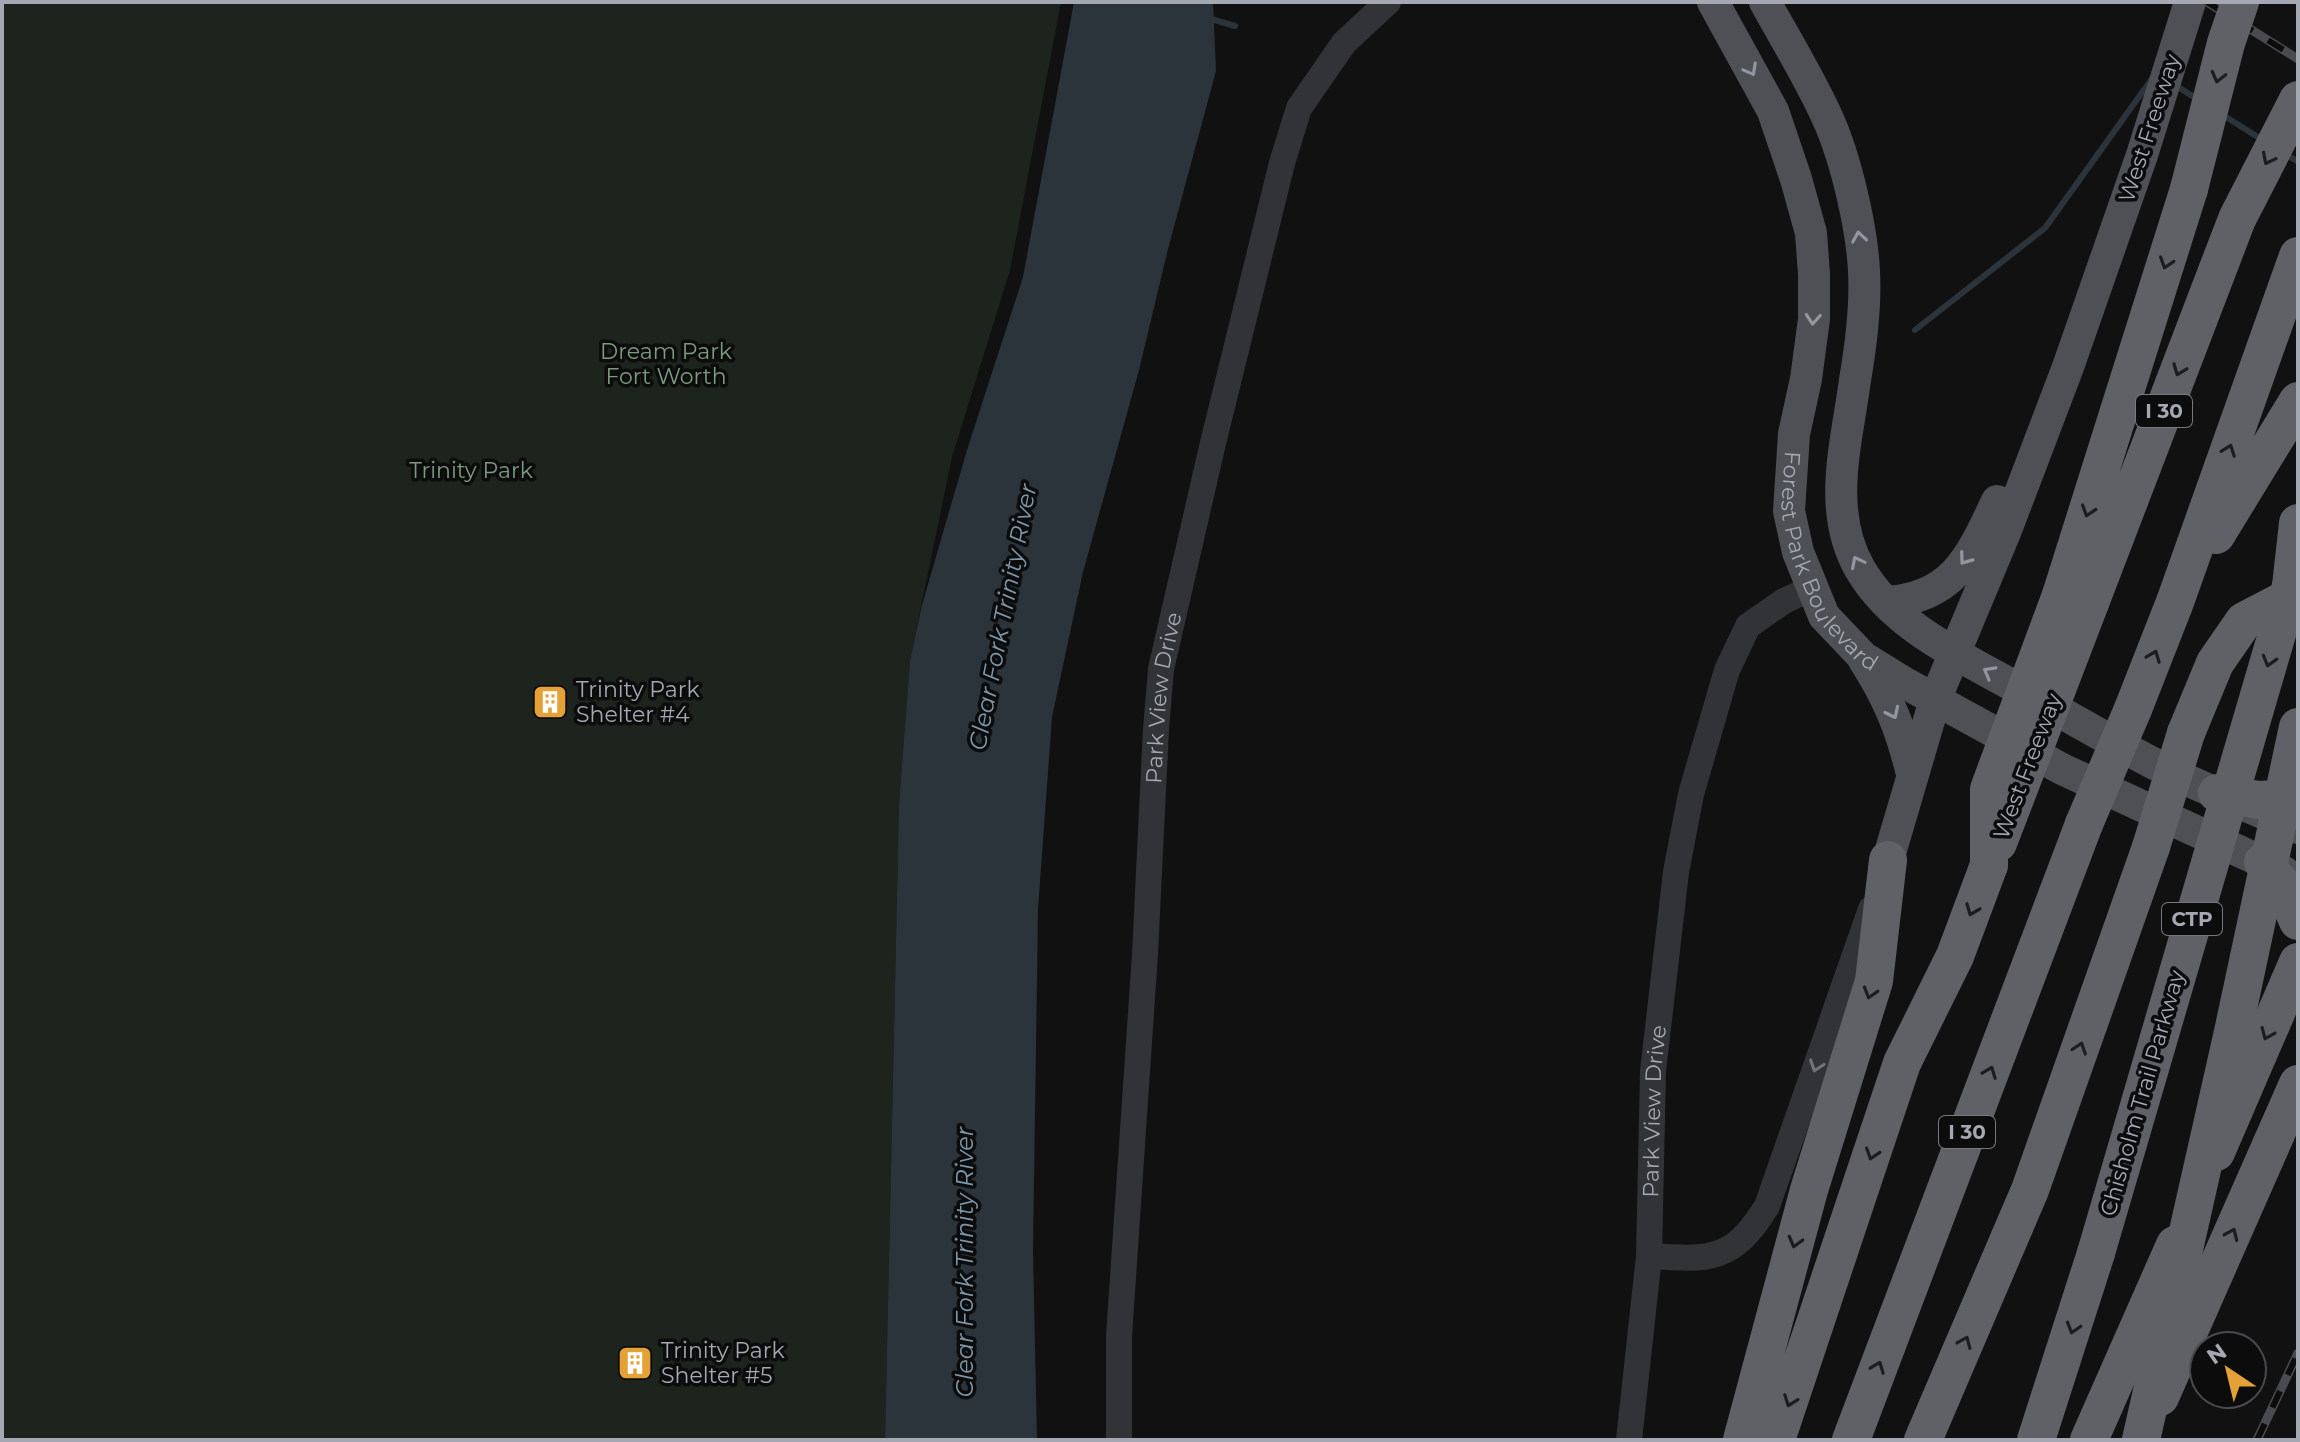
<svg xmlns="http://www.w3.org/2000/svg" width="2300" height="1442" viewBox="0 0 2300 1442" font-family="Montserrat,sans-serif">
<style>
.green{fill:#1d241e}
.water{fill:#2b343a}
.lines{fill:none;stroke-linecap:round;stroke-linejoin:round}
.stream{stroke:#2b343a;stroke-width:6}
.minor{stroke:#323337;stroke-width:26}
.major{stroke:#4e5056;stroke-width:32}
.highway{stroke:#5f6167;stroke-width:38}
.rail-casing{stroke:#494b50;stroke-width:9}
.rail{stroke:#0c0c0d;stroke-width:6;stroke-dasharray:18;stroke-linecap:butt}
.highway-bridge{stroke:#5f6167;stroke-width:38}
.oneway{stroke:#9296a0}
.oneway2{stroke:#1d1d1f}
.oneway3{stroke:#70737b}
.labels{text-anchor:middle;stroke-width:7;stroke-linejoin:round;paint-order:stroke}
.shield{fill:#0c0c0d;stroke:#767980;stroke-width:2}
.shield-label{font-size:20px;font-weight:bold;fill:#a3a8b2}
.street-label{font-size:22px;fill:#a3a8b2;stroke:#0c0c0d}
.park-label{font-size:22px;fill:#7b9c7c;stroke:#0c0c0d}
.poi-label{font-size:22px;fill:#a3a8b2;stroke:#0c0c0d;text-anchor:start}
.water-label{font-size:24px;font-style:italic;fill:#7c97ab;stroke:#0c0c0d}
</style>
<rect width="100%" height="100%" fill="#111112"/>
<path class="green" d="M2,2H1061L1010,270L952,457L910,660L899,804L885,1440H2Z"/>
<path class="water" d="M1074,2H1213L1216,71L1168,249L1139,370L1083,572L1052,717L1038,909L1033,1250L1037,1440H885L899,804L910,660L922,605L967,450L1023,277Z"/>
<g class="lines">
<path class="stream" d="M1208,18L1235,26
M2175,85L2200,101
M2223,115L2264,141
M2284,153L2298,162
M1915,330L2045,228L2151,80"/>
<g class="minor">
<path d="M1649,1256C1709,1260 1733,1262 1767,1206L1871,909"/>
<path id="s1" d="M1119,1440V1336L1145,954L1156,729L1161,669L1213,443L1282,163L1299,108L1344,43L1388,2"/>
<path id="s2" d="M1629,1440L1649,1256L1653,1071L1676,872L1691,794L1727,670L1748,626L1784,601L1812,588"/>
</g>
<g class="major">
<path id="s3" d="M1713,2L1773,111L1796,179L1811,233L1814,274V319L1806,379L1794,434L1789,511L1798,552L1824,616L1863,657L1905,683L2062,769L2284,872"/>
<path d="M1765,2C1786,40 1810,79 1828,119C1846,159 1862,228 1864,271C1866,307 1861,345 1855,380C1847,442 1826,510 1860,569C1894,628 1966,659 2023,691C2077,721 2131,754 2187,780C2224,797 2261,812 2298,828"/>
<path d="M1886,602C1954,598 1971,556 1997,501"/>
<path d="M1864,660C1889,699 1901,729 1912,774"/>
<path d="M1888,860L1935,700L2006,530L2068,367L2142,155L2190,2"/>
</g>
<path class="highway" d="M2216,535L2298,401
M2291,586L2298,523
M2061,595L2189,189
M2090,603L2237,219L2298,100
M2133,709L2175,602L2298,256
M2186,733L2215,663L2244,621L2298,593
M2217,793L2258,800L2298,798
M2263,862L2282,885L2298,921
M2216,1152L2298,962
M2160,1397L2298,1084
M1742,1440L1809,1190L1874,981L1888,860
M1776,1440L1902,1063L1955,956L1989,865
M1851,1440L2084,824
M1923,1440L2030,1190L2151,847
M2036,1440L2096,1253
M2089,1440L2175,1245"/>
<g class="rail-casing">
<path id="rail" d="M2207,2L2298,59
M2257,1440L2298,1353"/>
</g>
<use href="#rail" class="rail"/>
<path class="highway-bridge" d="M2189,189L2226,43L2240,2
M2084,824L2133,709
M1998,843L2090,603
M2151,847L2186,733
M1989,865V789L2061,595
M2096,1253L2291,586
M2141,1440L2233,1032L2298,727"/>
</g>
<defs><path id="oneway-chevron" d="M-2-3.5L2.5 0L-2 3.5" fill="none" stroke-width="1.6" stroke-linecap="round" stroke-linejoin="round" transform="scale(2)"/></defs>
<g class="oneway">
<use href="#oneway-chevron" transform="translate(1751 70) rotate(61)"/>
<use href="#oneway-chevron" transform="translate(1859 237) rotate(-99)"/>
<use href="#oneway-chevron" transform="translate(1813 319) rotate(94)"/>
<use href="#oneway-chevron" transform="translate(1965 559) rotate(126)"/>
<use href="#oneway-chevron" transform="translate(1857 562) rotate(-117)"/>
<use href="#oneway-chevron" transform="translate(1989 672) rotate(-151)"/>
<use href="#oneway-chevron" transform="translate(1893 713) rotate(64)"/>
</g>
<g class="oneway2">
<use href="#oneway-chevron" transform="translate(2218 77) rotate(104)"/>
<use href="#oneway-chevron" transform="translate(2268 159) rotate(117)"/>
<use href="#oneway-chevron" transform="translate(2166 263) rotate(108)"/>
<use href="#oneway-chevron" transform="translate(2179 370) rotate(111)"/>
<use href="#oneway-chevron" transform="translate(2229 450) rotate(-70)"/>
<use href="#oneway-chevron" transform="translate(2088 511) rotate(108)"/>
<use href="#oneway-chevron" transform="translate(2154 656) rotate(-69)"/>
<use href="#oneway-chevron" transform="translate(2269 661) rotate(106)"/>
<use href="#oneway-chevron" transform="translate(1972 910) rotate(111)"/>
<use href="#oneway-chevron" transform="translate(1870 993) rotate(107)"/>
<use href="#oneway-chevron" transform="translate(2267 1034) rotate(113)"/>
<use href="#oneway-chevron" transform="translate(2080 1048) rotate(-71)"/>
<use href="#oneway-chevron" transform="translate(1990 1072) rotate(-69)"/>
<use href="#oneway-chevron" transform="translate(1872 1154) rotate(108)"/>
<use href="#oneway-chevron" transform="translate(2232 1234) rotate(-66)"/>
<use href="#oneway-chevron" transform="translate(1795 1242) rotate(105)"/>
<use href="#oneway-chevron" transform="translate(2073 1328) rotate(107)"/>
<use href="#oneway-chevron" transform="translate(1965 1342) rotate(-67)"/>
<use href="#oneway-chevron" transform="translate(1878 1367) rotate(-69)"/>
<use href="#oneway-chevron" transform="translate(1790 1401) rotate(110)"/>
</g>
<use class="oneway3" href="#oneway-chevron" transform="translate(1816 1066) rotate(109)"/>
<defs>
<g id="building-square" transform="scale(1.8)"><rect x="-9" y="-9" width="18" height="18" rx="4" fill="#e3a138" stroke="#0c0c0d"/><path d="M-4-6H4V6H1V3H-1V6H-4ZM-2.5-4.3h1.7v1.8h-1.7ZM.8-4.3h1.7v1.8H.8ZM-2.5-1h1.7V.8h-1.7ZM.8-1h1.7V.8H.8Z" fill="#fff"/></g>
</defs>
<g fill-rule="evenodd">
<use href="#building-square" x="550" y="702"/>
<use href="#building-square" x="635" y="1363"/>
</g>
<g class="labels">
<g class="shield">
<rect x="2136" y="395" width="56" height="32" rx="6"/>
<rect x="2162" y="903" width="60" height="32" rx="6"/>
<rect x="1939" y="1116" width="56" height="32" rx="6"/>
</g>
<g class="shield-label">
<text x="2164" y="418">I 30</text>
<text x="2192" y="926">CTP</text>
<text x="1967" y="1139">I 30</text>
</g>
<g class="street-label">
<text transform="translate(2149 128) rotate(-72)" y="8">West Freeway</text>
<text dy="8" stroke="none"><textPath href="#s3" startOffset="594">Forest Park Boulevard</textPath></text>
<text dy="8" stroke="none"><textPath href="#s1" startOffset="744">Park View Drive</textPath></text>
<text transform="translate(2027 766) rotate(-69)" y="8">West Freeway</text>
<text transform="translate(2142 1093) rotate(-74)" y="8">Chisholm Trail Parkway</text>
<text dy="8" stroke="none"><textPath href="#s2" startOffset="330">Park View Drive</textPath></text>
</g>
<g class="park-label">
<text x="666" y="359">Dream Park<tspan x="666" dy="25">Fort Worth</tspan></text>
<text x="471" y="478">Trinity Park</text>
</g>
<g class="poi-label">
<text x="576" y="697">Trinity Park<tspan x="576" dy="25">Shelter #4</tspan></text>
<text x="661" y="1358">Trinity Park<tspan x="661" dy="25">Shelter #5</tspan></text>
</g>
<g class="water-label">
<text transform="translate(1003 617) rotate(-79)" y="8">Clear Fork Trinity River</text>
<text transform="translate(965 1262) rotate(-90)" y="8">Clear Fork Trinity River</text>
</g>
</g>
<rect width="2300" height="1442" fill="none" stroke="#a3a8b2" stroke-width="8"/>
<g transform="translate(2228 1370) rotate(325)"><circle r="38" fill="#0c0c0d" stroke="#484a4f" stroke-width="2"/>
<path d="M0-6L14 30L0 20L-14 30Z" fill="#e3a138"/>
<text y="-12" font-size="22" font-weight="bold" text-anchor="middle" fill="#a3a8b2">N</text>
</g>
</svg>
